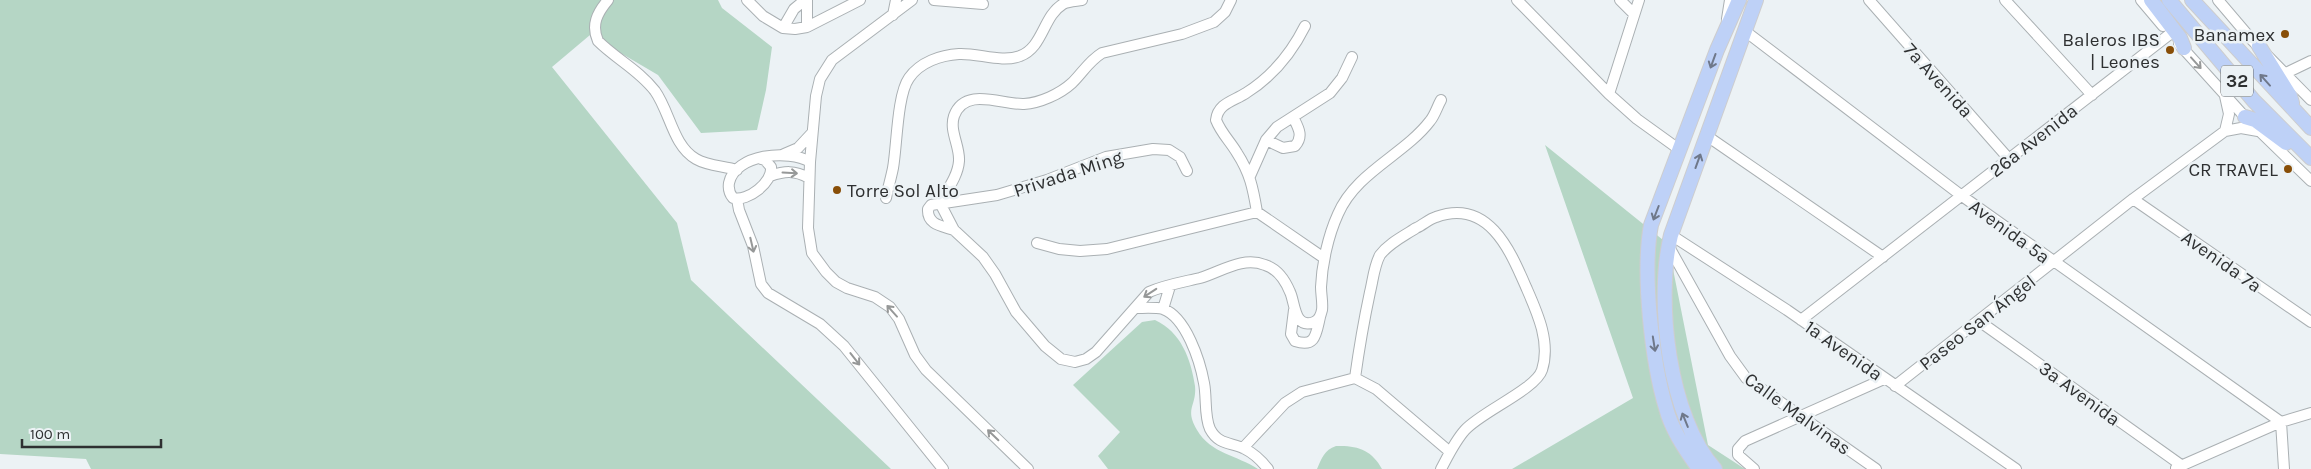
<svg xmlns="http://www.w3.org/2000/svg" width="2311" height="469" viewBox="0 0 2311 469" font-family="Karla,sans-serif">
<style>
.green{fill:#b5d6c5}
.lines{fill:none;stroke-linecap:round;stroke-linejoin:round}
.minor-casing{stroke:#aab0b3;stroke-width:12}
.major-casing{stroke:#cdcdce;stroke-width:16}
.minor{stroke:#fff;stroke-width:10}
.major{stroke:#bed1f7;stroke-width:14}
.oneway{stroke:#6f788a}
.oneway2{stroke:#969898}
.poi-dot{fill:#884e07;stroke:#ecf2f5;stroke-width:2}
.labels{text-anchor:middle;stroke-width:5;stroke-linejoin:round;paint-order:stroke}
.shield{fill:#ecf2f5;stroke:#676a6c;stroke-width:1}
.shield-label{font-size:18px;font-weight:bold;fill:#2e3031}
.poi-label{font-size:19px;fill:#2e3031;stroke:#ecf2f5;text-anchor:end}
.street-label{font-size:19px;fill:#2e3031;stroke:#ecf2f5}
</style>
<rect width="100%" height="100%" fill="#ecf2f5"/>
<path class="green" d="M0,0H718L722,8L772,47L766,90L757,130L701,133L658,75L590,35L552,67L677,223L691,280L891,469H91L86,459L0,454Z
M1545,145L1668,244L1708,445L1745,469H1512L1633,398Z
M1155,320C1181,332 1191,359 1195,386C1197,406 1184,408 1197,430C1211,454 1237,455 1258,469H1108L1098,456L1120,432L1073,385L1142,322Z
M1336,446C1357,445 1372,450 1382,469H1317C1322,458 1324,450 1336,446Z"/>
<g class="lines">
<g class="minor-casing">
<path id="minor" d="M608,0C597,13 591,25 598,41C616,59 639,70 655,91C670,112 673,146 696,159C708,166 724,166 737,170
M747,0L763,16L783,28L795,29L807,27L860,0
M807,0V27
M912,0L832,60L820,79L816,96L810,162L808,228L812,253L826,272L836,282L847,288L875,297L890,307L899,319L915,355L926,370L1028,469
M934,0L983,4
M1517,0L1609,94L1637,119L1680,150
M1620,0L1634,14
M1869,0L2009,159
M2005,0L2092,95
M2141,0L2163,26
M2218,0L2252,40L2311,100
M893,15L896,0
M1727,19L1730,0
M1305,26C1291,54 1273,76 1246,93C1234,101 1218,103 1216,120C1221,133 1230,141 1237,153C1250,173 1253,188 1257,212L1324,258
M783,28L794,9L805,0
M1745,31L1962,196L2281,422
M2179,44L2245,117L2311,181
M2286,73L2311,61
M1609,94L1639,0
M2225,131L2229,114L2225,96
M1707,136L1883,257
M1266,140L1283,148L1295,146C1304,136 1298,127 1293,117
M784,154L798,148L812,133
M761,159L765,160L771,167C773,182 748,202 733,198C729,193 728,189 729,183C735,154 789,149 810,162
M770,176C785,171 794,170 809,178
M1250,176L1266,140L1277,127L1330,93L1342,78L1352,57
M886,198C888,188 891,178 893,168C897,146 897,95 909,78C920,62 941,55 959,54C978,53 1002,63 1020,56C1043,48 1043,16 1063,4C1068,1 1076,1 1082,0
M737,199L739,210L753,246L761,284L768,293L820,324L844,346L943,469
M2133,199L2311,322
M940,203L954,230L983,257L995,274L1016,312L1045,346L1061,359L1075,362L1086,359L1096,352L1149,292C1165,285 1183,282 1200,278C1221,272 1242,256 1265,265C1278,269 1285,280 1290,292C1295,302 1294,330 1314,322C1319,320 1321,315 1322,310C1323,303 1321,295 1321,287C1322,264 1328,236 1338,214C1356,172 1404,155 1430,121C1435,115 1437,107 1441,100
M940,203C947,190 958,176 959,161C960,146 949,131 954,116C965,86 1002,105 1024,104C1040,103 1060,94 1072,83C1083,72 1089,61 1102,53L1182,34L1214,22L1225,12L1231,0
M954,230C942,226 927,225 928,209L931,205L997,195L1047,180L1106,157L1153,149L1169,150L1180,157L1187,171
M1671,235L1787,310L2016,469
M1037,243L1059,249L1080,251L1107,249L1257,212
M1668,245L1730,356L1746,378L1876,469
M1136,308C1144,308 1155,307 1163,309C1186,317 1200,361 1204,383C1207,398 1204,416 1210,429C1219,446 1232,442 1245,449C1255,454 1261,460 1268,469
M1163,309L1170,286
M1294,310L1291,334L1295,341C1316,348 1316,334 1320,317
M1801,320L2170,34
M1979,321L2181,465
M1355,378C1359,349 1364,320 1370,292C1373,280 1374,266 1380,255C1389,243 1404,236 1416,228C1423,225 1429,219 1436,217C1488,198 1510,250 1526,287C1537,312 1551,342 1542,370C1536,389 1481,412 1465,430C1455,441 1448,456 1441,469
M1355,378L1376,389L1450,452
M1895,386L2133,199L2225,131L2241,128L2258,131
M2281,422L2284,469
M1243,448L1285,403L1302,392L1355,378
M2176,468L2281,422L2311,413
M1754,469L1738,455V449L1745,441L1884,379"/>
</g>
<g class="major-casing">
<path id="major" d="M2151,0L2180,38L2184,48
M2169,0L2254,101L2311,158
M2192,0L2311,128
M2259,46L2290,96L2292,103
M2245,117L2255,120L2286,143
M1699,469C1686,450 1672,431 1666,408C1652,362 1642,273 1651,225L1717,50L1739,0
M1715,469C1669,418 1655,300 1671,235L1756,0"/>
</g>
<use href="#minor" class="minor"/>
<use href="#major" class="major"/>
</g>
<defs><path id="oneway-shaft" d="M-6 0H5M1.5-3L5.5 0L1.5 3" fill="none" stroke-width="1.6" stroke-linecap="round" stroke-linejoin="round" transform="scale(1.25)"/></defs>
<g class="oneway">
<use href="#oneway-shaft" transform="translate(1713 61) rotate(110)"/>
<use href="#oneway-shaft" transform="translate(2265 80) rotate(-132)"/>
<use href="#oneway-shaft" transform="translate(1698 161) rotate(-70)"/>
<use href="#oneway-shaft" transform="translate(1656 213) rotate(111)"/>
<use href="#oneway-shaft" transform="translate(1654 344) rotate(81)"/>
<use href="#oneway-shaft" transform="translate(1685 420) rotate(-112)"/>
</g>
<g class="oneway2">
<use href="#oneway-shaft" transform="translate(2196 63) rotate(48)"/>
<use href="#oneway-shaft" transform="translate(790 173) rotate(3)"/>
<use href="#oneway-shaft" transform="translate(752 245) rotate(77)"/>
<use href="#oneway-shaft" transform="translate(1150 293) rotate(147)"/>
<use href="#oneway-shaft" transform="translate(892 311) rotate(-132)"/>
<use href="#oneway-shaft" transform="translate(855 359) rotate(52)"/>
<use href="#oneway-shaft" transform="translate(993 435) rotate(-136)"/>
</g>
<g class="poi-dot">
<circle cx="2285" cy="34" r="5"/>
<circle cx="2170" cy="50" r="5"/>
<circle cx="2288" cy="169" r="5"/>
<circle cx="837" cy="190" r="5"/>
</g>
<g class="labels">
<rect class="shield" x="2221" y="65.5" width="32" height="31" rx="4"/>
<g class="shield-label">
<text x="2237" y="87">32</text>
</g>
<g class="poi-label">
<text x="2275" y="41">Banamex</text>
<text x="2160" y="46">Baleros IBS<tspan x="2160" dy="22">| Leones</tspan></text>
<text x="2278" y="176">CR TRAVEL</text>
<text x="847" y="197" text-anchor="start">Torre Sol Alto</text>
</g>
<g class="street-label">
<text transform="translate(1939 80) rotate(48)" y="7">7a Avenida</text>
<text transform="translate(2033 140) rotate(-38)" y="7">26a Avenida</text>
<text transform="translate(1068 173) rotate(-18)" y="7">Privada Ming</text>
<text transform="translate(2010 231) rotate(36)" y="7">Avenida 5a</text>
<text transform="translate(2222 261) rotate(35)" y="7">Avenida 7a</text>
<text transform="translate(1977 322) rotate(-38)" y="7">Paseo San Ángel</text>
<text transform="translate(1844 350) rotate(35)" y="7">1a Avenida</text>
<text transform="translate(2080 393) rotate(36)" y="7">3a Avenida</text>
<text transform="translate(1798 413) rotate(36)" y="7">Calle Malvinas</text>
</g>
</g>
<path d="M22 439v8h139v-8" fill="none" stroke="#2e3031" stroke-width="2.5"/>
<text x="30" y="439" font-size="15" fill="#2e3031" stroke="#ecf2f5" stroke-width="4" paint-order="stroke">100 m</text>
</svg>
